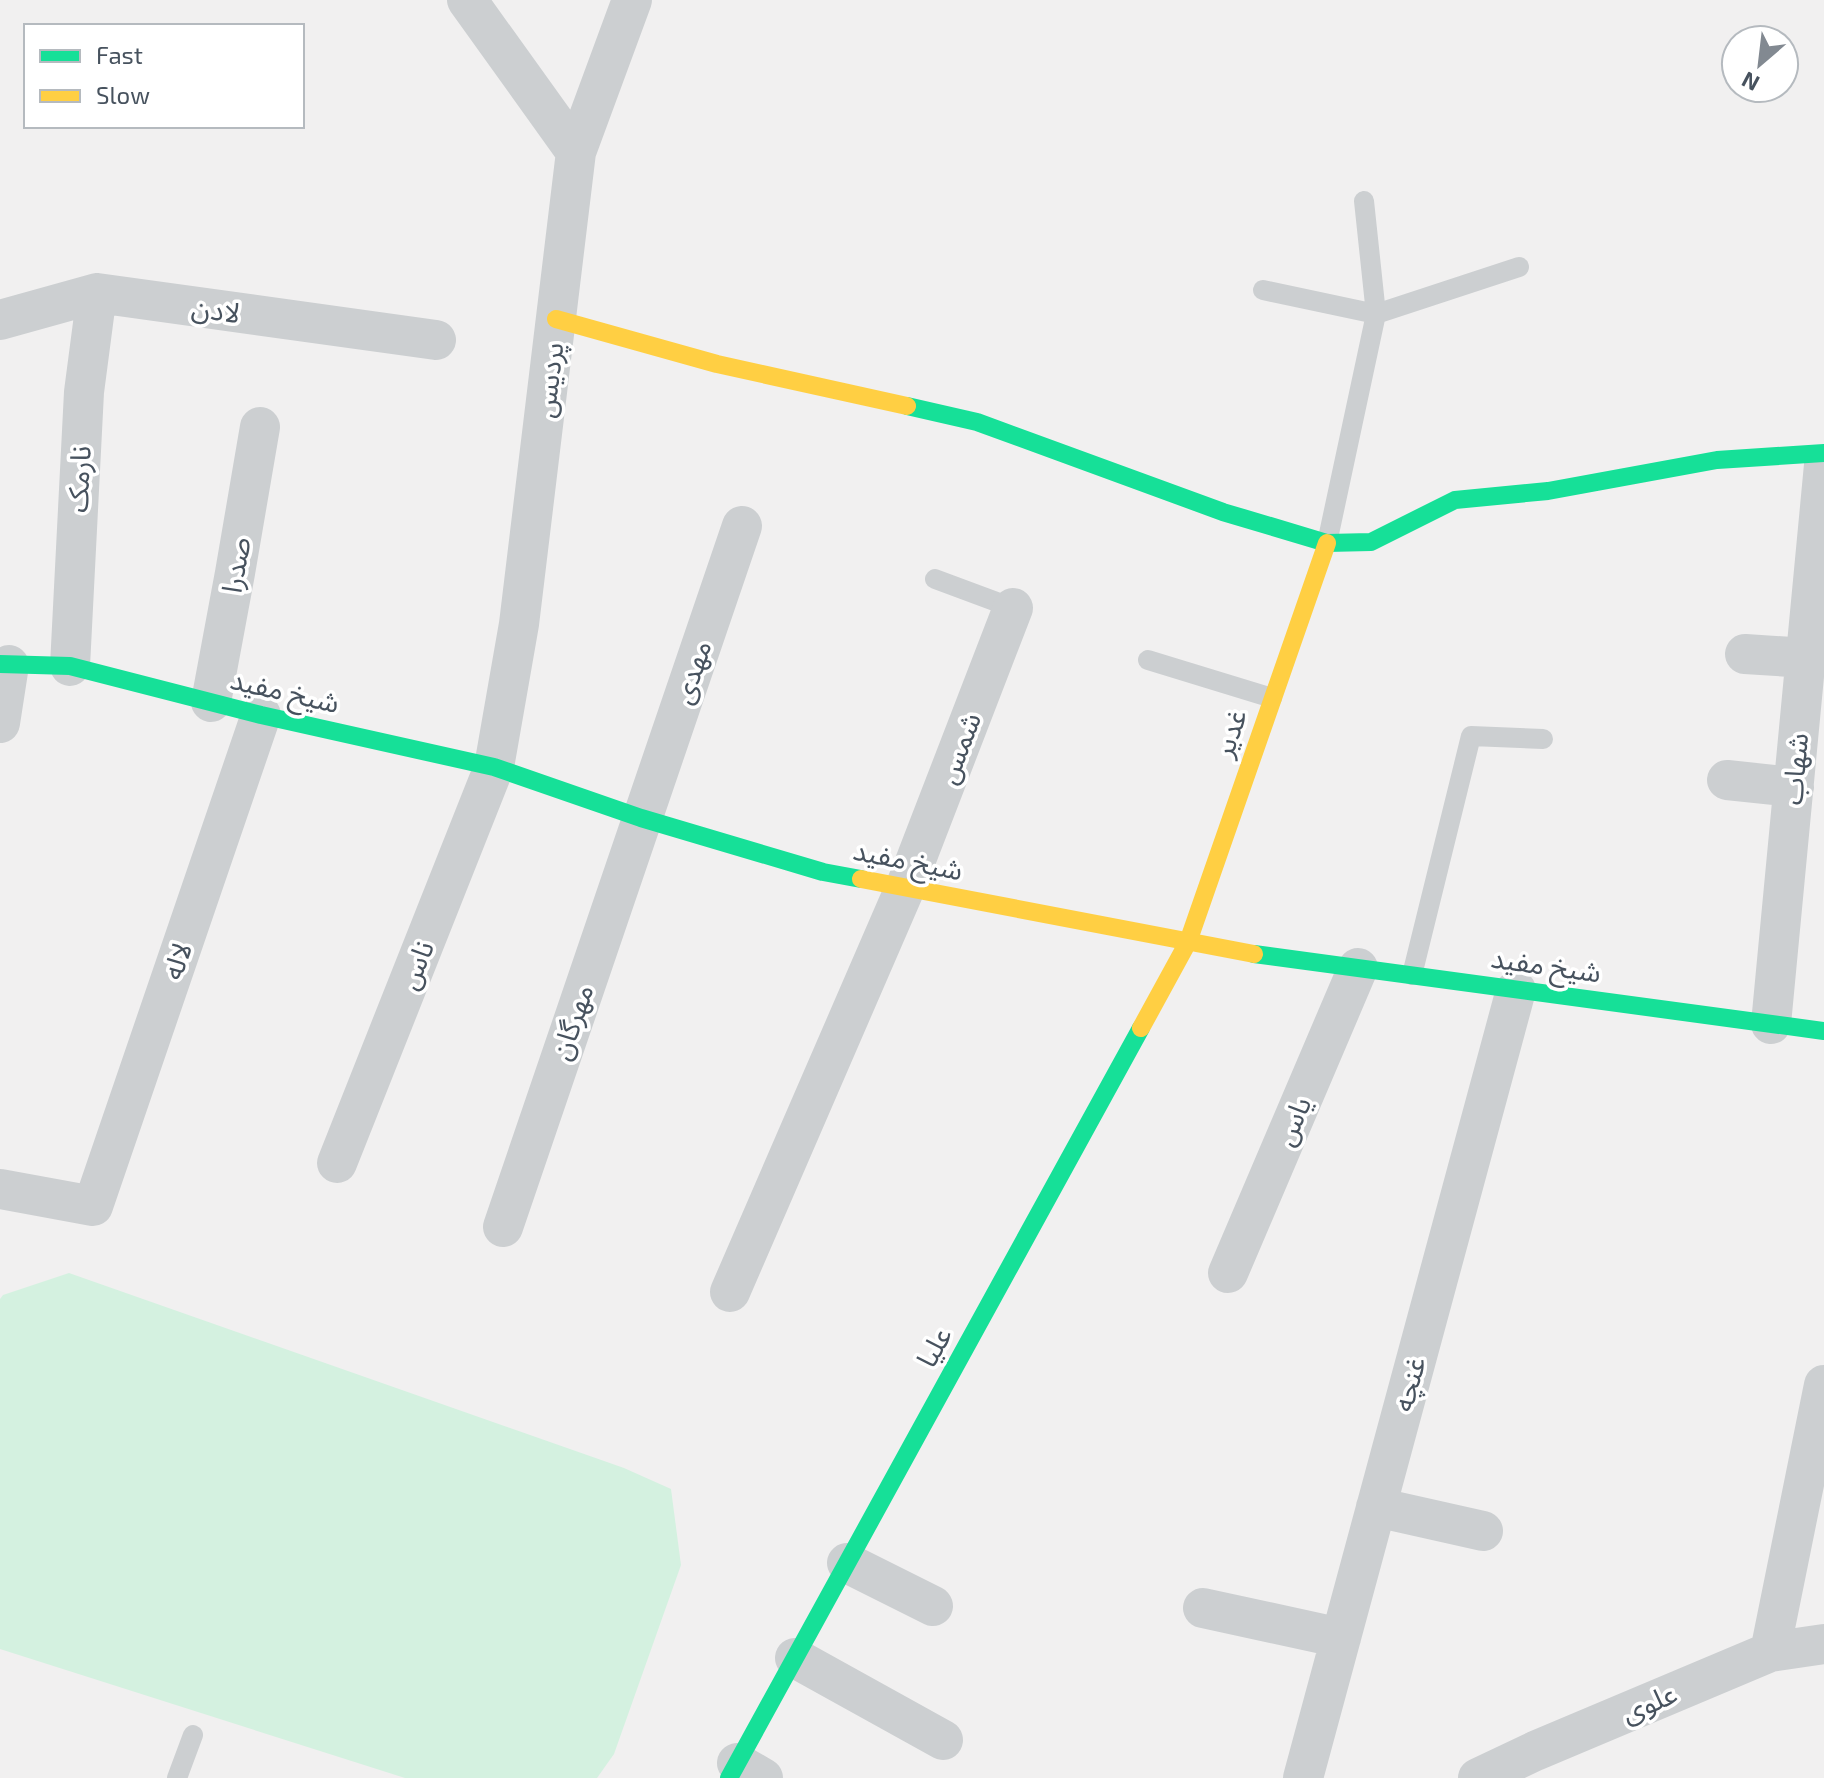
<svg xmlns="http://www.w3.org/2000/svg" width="1824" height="1778" viewBox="0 0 1824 1778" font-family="'Exo 2','Noto Sans Arabic',sans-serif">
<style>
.pitch{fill:#d4f1e0}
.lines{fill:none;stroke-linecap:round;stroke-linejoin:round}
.lane{stroke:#cccfd1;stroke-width:20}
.street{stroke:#cccfd1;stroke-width:40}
.fast{stroke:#16e098;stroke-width:18}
.slow{stroke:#ffcf43;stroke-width:18}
.labels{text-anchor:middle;stroke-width:7;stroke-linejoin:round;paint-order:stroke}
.street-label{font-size:28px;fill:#47525e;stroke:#fff}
</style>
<rect width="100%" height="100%" fill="#f1f0f0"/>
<path class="pitch" d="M69,1273L624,1468L671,1489L681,1565L614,1754L597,1778H405L0,1649V1299L3,1295Z"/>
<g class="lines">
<path class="lane" d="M1263,290L1376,314L1364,201
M1327,543L1376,314L1519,267
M935,579L1013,608
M1148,660L1272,698
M1412,975L1471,736L1543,739
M177,1778L193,1735"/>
<path class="street" d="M467,0L576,152
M0,320L97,293L436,340
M1745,654L1806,658
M70,666L84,392L97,293
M211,702L235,573L260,427
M0,723L9,665
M1727,780L1794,787
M1771,1024L1824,465
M337,1163L494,767L519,624L576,152L632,0
M0,1189L93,1206L261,715
M503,1227L742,526
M1228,1273L1358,968
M730,1292L905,888L1013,608
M1376,1507L1483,1531
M847,1563L933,1606
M1203,1608L1341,1638
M1770,1652L1824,1385
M795,1658L943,1740
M737,1763L763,1778
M1303,1778L1516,990
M1478,1778L1535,1751L1770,1652L1824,1644"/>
<path class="fast" d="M907,406L977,422L1223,512L1327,543L1371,542L1455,500L1548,491L1717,460L1824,453
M0,664L70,666L261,715L494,767L641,818L823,872L861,879
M1254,954L1824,1031
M729,1778L1141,1028"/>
<path class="slow" d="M556,319L717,364L907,406
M861,879L1254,954
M1141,1028L1188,942L1327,543"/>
</g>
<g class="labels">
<g class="street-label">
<text transform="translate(216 310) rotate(8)" y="10">لادن</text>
<text transform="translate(549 380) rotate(-83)" y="10">پردیس</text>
<text transform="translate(79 479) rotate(-87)" y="10">نارمک</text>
<text transform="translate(236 565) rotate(-80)" y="10">صدرا</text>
<text transform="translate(692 672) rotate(-71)" y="10">مهدی</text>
<text transform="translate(285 691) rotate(13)" y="10">شیخ مفید</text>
<text transform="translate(1230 733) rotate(-71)" y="10">غدیر</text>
<text transform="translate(959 748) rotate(-69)" y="10">شمس</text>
<text transform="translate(1795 769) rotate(-85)" y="10">شهاب</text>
<text transform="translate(908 860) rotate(11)" y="10">شیخ مفید</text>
<text transform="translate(177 961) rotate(-71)" y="10">لاله</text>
<text transform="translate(416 965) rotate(-68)" y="10">ناس</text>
<text transform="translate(1546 965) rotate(8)" y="10">شیخ مفید</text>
<text transform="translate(572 1022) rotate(-71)" y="10">مهرگان</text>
<text transform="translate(1293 1121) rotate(-67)" y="10">یاس</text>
<text transform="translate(934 1347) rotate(-61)" y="10">علیا</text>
<text transform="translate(1409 1384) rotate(-75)" y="10">غنچه</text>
<text transform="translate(1649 1703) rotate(-23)" y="10">علوی</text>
</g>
</g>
<rect x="24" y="24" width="280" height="104" fill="#ffffff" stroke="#b5babf" stroke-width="2"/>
<rect x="40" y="50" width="40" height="12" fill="#16e098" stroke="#b5babf" stroke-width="2"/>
<text x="96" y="64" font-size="24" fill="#47525e">Fast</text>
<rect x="40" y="90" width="40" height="12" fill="#ffcf43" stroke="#b5babf" stroke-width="2"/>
<text x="96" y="104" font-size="24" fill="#47525e">Slow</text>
<g transform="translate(1760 64) rotate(208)"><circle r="38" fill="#ffffff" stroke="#b5babf" stroke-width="2"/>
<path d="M0-6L14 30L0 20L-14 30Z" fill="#828991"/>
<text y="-12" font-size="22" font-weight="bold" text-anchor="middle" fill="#47525e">N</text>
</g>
</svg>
